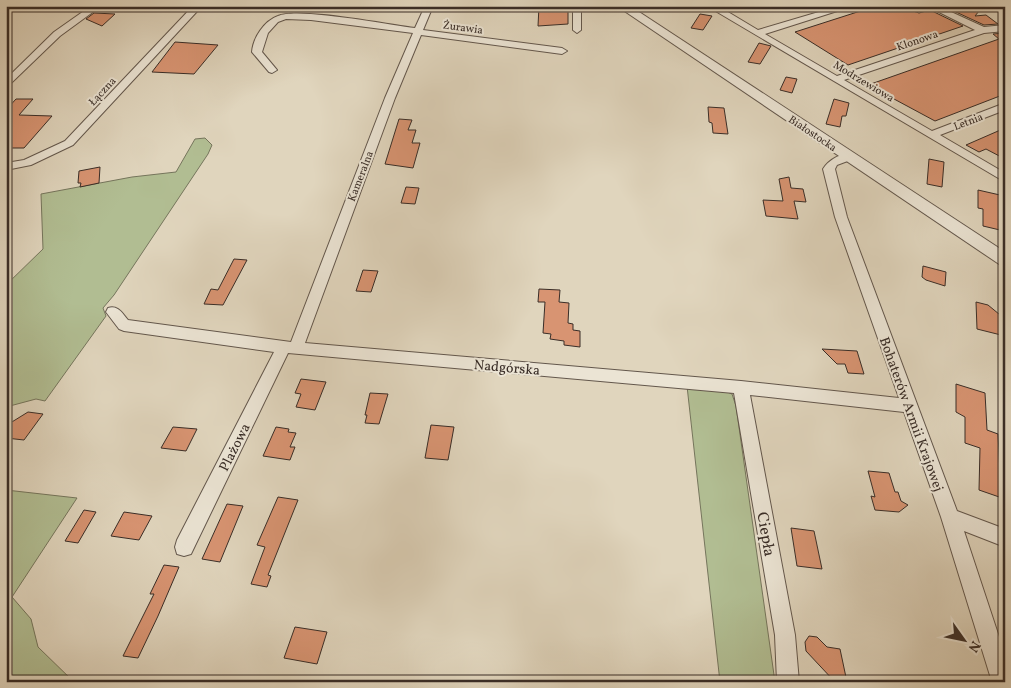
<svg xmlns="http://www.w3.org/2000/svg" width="1011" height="688" viewBox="0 0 1011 688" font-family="Vollkorn,serif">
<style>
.green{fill:#b1bd92;stroke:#75755c}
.building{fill:#d89472;stroke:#392d27}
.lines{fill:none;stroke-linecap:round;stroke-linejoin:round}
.minor-casing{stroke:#63574c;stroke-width:2}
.tertiary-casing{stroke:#63574c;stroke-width:2}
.minor{fill:#ebe4d4;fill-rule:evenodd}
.tertiary{fill:#ebe4d4;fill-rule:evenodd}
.labels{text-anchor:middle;stroke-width:4;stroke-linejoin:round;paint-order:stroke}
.far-street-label{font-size:11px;fill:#392d27;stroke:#ebe4d4}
.street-label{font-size:14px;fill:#392d27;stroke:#ebe4d4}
.near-street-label{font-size:16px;fill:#392d27;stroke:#ebe4d4}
</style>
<rect width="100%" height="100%" fill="#e0d5bd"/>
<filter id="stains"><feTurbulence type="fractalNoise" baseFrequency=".004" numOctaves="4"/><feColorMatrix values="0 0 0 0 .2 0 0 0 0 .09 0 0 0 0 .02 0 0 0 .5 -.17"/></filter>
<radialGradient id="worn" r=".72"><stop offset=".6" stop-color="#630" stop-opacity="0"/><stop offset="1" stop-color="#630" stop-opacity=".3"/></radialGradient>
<path class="green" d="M205,138L212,145L208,154L114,295L103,308L106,316L45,401L36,399L6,407V285L43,249L41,194L132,177L176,172L195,139Z
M687,386L720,389L732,394L736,406L775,682H720Z
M6,490L77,498L12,597L31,619L38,647L74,682H6Z"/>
<path class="building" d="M539,6H568V24L538,26Z
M876,6H886L892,9L901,7L919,13L930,10L963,26L848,65L795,32Z
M943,6H983L975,16L986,15L998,24L984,25Z
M94,13L115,14L102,26L86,19Z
M700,14L712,16L703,30L691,28Z
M1005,33V94L935,121L868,85L999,39L993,34Z
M175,42L218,45L194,74L152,72Z
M759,43L771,46L760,64L748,62Z
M786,77L797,79L792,93L780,90Z
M16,99H33L19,115L52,116L24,148H6V110Z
M834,99L849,103L846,116H842L840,127L826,124Z
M708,107L724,108L728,134L713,133L712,123L709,122Z
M399,119L412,120L408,130H416L412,143H420L413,168L385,164Z
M1005,128V159L986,149L979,152L966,145Z
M929,159L944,162L942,187L927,184Z
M100,167L99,183L80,187L81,183H78L79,171Z
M789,177L791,188L803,189L806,202L794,201L798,219L766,216L763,200L783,201L779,179Z
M406,187L419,188L415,204L401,203Z
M978,190L1000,195V230L983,226V209L978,208Z
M234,259L247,260L223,305L204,304L211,289L218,290Z
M923,266L946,272L945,286L926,280L922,277Z
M363,270L378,271L371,292L356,291Z
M539,289L560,290L559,302L569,303L568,323L573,324V330L580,331V347L564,345V341L550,339L551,334L543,333L545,302H538Z
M976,302L988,305L1005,319V336L977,329Z
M822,349L857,351L864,374L848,373L845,364H837Z
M301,379L326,382L315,410L296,407L301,394L295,393Z
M956,384L985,393L987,430L998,434L1000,473L1005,475V499L979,490L980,448L965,443V417L956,412Z
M370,393L388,394L379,424L365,423L367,415H365Z
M28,412L43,414L24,440L6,438L7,425Z
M431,425L454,427L448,460L425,458Z
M173,427L197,429L186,451L161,448Z
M276,427L289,429L288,432L296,433L290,447H295L290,460L263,456Z
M868,471L889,473L895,492H898L901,501L908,505L899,512L875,510L871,496L875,497Z
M278,497L298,500L268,575L271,576L267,587L251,584L265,547L257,545Z
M227,504L243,506L220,562L202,559Z
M84,510L96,512L78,543L65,541Z
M124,512L152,516L139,540L111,536Z
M791,528L814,531L822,569L797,566Z
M164,565L179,567L158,616L138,658L123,656L154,594H150Z
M295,627L327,632L317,664L284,658Z
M809,636L817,637L827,647L840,649L847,682H835L806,651L805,642Z"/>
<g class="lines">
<g class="minor-casing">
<path id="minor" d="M91,6H101L60,36L6,88V79L54,32Z
M193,6H202L73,145L31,165L6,170V163L24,160L65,141Z
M425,6H433L423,30L562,48L567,51L562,54L421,35L395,98L305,343L741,381L899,398L835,217L823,169C829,160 841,152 853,155V159L837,165L835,169L847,217L957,511L1005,529V547L964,531L1005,655V682H992L941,517L904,412L750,395L795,635L799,682H777L775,635L734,393L288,353L191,554L184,556L177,554L175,547L177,540L274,352L124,331L119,329L106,312L108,308C118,305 122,313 128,320L291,342L385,98L413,33L311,20L286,19L278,22L268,33L262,52L277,70L272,73L269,72L252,52C253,38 264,21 278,16C298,7 388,25 415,28Z
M573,6H581V30L577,33L573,30Z
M707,6H718L758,30L839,6H853L765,34L837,76L975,30L927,6H938L984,27L1005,25V31L984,33L844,80L932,131L1005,103V110L940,135L1005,173V182Z"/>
</g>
<g class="tertiary-casing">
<path id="tertiary" d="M617,6H630L1005,252V266L999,264Z"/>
</g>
<use href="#minor" class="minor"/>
<use href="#tertiary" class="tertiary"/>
</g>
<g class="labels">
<g class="far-street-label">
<text transform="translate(463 27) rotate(8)" y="4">Żurawia</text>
<text transform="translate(917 40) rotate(-19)" y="4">Klonowa</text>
<text transform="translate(864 81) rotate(31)" y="4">Modrzewiowa</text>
<text transform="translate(102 91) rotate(-47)" y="4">Łączna</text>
<text transform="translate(968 121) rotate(-21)" y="4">Letnia</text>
<text transform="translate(813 133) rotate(34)" y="4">Białostocka</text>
<text transform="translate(360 176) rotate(-69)" y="4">Kameralna</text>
</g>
<g class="street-label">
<text transform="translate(507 367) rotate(5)" y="5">Nadgórska</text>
<text transform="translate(912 414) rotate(70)" y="5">Bohaterów Armii Krajowej</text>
<text transform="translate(234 447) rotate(-63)" y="5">Plażowa</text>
</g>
<g class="near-street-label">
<text transform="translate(767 534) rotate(80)" y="6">Ciepła</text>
</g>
</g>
<rect width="1011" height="688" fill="none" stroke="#e0d5bd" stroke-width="25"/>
<rect x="8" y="8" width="996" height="673" fill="none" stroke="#392d27" stroke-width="2.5"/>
<rect x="12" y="12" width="986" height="663" fill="none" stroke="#392d27"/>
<g transform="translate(964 640) rotate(123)" stroke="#ebe4d4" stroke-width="4" paint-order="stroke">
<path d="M0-4L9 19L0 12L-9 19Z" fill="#392d27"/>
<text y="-8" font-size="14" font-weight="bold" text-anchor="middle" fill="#392d27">N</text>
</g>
<rect width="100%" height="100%" filter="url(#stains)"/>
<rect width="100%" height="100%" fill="url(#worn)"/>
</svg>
